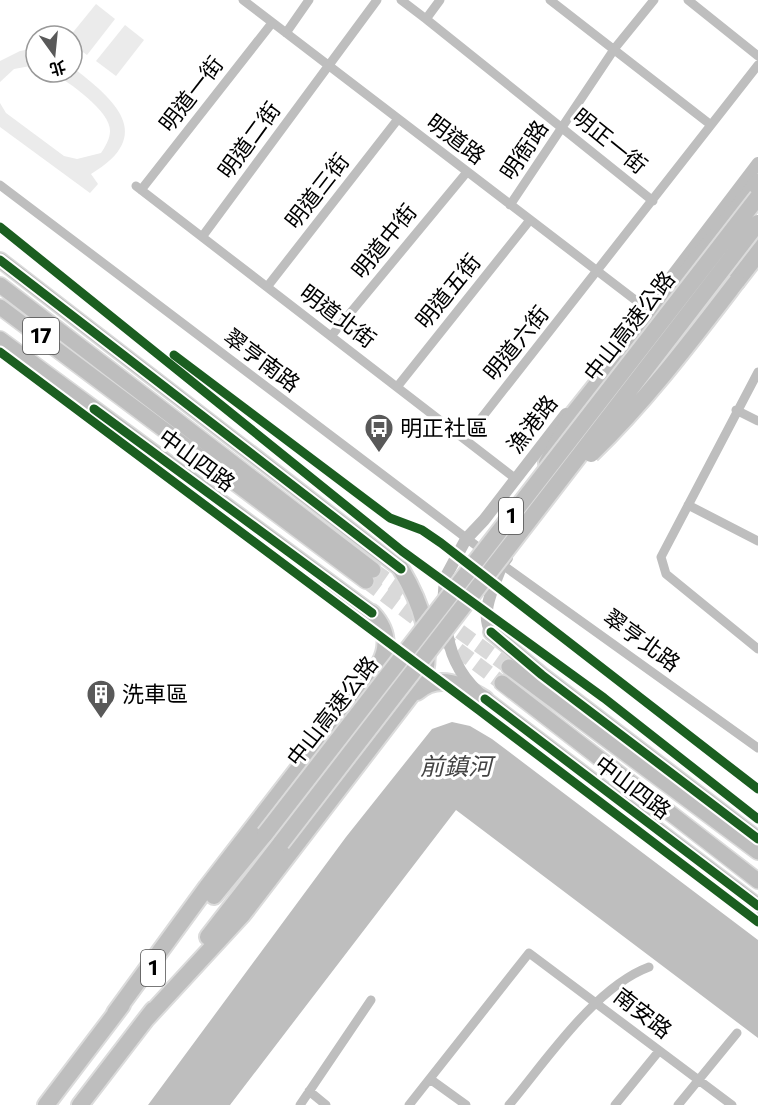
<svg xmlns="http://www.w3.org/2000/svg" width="758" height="1105" viewBox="0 0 758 1105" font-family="Commissioner,'Noto Sans TC',sans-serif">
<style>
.green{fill:#ebebeb}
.water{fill:#bebebe}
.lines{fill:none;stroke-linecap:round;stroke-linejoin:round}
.primary-tunnel{stroke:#d9d9d9;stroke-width:15;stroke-dasharray:15 8;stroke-linecap:butt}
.primary-casing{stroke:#dbdbdb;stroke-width:18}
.motorway-casing{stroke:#dbdbdb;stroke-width:20}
.minor{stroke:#bebebe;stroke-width:9}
.tertiary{stroke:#bebebe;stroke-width:12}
.primary{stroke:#bebebe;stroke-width:15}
.motorway{stroke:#bebebe;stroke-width:16}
.motorway-bridge-casing{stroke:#dbdbdb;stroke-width:20;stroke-linecap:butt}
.motorway-bridge{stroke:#bebebe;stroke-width:16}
.cycleway-casing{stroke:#fff;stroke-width:13}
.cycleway{stroke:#1b5e20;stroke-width:9}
.labels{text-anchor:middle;stroke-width:6;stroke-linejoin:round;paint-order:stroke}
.shield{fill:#fff;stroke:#4c4c4c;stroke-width:1.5}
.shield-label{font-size:21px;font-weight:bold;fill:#000}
.street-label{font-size:22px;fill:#000;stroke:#fff}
.poi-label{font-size:22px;fill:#000;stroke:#fff;text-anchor:start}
.water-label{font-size:24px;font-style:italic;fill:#434343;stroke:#fff}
</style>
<rect width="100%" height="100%" fill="#fff"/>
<path class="green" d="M96,4L115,19L87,55L72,44L70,36Z
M125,25L144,40L116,76L96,61Z
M36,48V65L14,69L0,82V61L20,51Z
M72,67C114,99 157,135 91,174L98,184L90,193L0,127V103L6,113L64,156L77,159L101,153C105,147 110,139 110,131C111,111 68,82 52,72H72Z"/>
<path class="water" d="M452,722L470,726L492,739L758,940V1038L456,810L230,1105H148L346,837L432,729Z"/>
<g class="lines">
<path class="primary-tunnel" d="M373,570L419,602
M366,581L502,683
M441,618L509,667"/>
<g class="primary-casing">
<path id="primary" d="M0,260L401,569
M0,285L373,570
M0,307L366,581
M0,339L372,613
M491,632L542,675L758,839
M509,667L758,852
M502,683L758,881
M485,699L758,906"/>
</g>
<g class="motorway-casing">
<path id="motorway" d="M737,281L758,254
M547,463L570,418L758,182
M417,692C440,672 463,686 485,699
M214,896L265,834
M208,937L281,843
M115,1013L207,887L380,663C390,644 386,628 372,613
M147,1018L243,914L424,678C433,637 422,605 401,569
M46,1105L122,1005
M80,1105L153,1010"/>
</g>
<path class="minor" d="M243,0L647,309
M401,0L426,19
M440,0L426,19L653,201
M550,0L711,125
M688,0L758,56
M286,33L309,0
M0,185L486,553
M136,186L516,479
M141,190L272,23
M510,205L615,48L654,0
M202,237L377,0
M267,287L398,119
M332,335L467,172
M758,372L661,557L666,574L758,649
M397,387L530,220
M736,410L758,421
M465,439L758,65
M688,505L758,541
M497,561L758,748
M430,1079L466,1105
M309,1091L326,1105
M300,1105L371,1000
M409,1105L529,953L732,1105
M509,1105C546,1061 595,987 649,967
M615,1105L659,1051
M678,1105L737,1033"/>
<path class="tertiary" d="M646,310L758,163
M677,345L758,240
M443,605L445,578L466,539L484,520L566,414
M446,625C449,652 458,673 478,692
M491,632C479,612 495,585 502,564L507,558"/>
<use href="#primary" class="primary"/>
<use href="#motorway" class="motorway"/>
<g class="motorway-bridge-casing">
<path id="motorway-bridge" d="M591,454C645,402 691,341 737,281
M265,834L758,197
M281,843L758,223"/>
</g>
<use href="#motorway-bridge" class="motorway-bridge"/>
<g class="cycleway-casing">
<path id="cycleway" d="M0,227L402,551L604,698L758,819
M0,260L401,569
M0,352L480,711L758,922
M174,355L390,518L422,530L441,543L758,789
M94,409L372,613
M491,632L542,675L758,839
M485,699L758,906"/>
</g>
<use href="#cycleway" class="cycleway"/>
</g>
<defs>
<g id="bus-pin" transform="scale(1.5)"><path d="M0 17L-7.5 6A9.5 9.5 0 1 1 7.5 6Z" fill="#595959" stroke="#fff"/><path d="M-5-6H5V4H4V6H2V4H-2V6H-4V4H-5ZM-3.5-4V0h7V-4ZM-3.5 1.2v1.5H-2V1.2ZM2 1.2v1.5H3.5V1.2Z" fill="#fff"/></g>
<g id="building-pin" transform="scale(1.5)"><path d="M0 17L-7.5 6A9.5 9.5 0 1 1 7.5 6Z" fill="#595959" stroke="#fff"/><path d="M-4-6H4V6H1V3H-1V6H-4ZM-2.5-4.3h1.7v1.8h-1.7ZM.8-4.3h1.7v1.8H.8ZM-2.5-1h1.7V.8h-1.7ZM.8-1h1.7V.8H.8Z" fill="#fff"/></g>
</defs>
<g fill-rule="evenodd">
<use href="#bus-pin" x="379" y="428"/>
<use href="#building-pin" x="101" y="694"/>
</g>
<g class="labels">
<g class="shield">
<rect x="23" y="318" width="36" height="36" rx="4.5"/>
<rect x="499" y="498" width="24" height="36" rx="4.5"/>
<rect x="141" y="950" width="24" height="36" rx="4.5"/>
</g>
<g class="shield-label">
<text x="41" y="343">17</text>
<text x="511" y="523">1</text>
<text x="153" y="975">1</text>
</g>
<g class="street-label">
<text transform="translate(191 94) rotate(-52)" y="8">明道一街</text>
<text transform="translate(456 139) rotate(37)" y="8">明道路</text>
<text transform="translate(249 140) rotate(-54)" y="8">明道二街</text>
<text transform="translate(610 141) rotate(39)" y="8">明正一街</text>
<text transform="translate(524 150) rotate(-56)" y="8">明衙路</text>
<text transform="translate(317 191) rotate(-52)" y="8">明道三街</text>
<text transform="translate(384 241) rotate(-51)" y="8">明道中街</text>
<text transform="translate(448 291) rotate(-51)" y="8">明道五街</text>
<text transform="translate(338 316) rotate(37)" y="8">明道北街</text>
<text transform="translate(629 326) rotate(-52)" y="8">中山高速公路</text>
<text transform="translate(516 343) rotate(-51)" y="8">明道六街</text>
<text transform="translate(262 360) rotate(37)" y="8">翠亨南路</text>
<text transform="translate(532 424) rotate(-52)" y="8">漁港路</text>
<text transform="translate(197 460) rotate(36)" y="8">中山四路</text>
<text transform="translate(642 640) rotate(36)" y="8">翠亨北路</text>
<text transform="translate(332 711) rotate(-52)" y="8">中山高速公路</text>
<text transform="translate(633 787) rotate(37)" y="8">中山四路</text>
<text transform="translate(643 1013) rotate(38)" y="8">南安路</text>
</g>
<g class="poi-label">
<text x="400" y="436">明正社區</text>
<text x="122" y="702">洗車區</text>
</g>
<g class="water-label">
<text x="456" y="775">前鎮河</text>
</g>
</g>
<g transform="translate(54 54) rotate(165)"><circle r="28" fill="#ffffff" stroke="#999999" stroke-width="1.5"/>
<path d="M0-4.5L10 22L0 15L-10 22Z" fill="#595959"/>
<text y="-9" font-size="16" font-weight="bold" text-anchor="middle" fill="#000000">北</text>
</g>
</svg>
